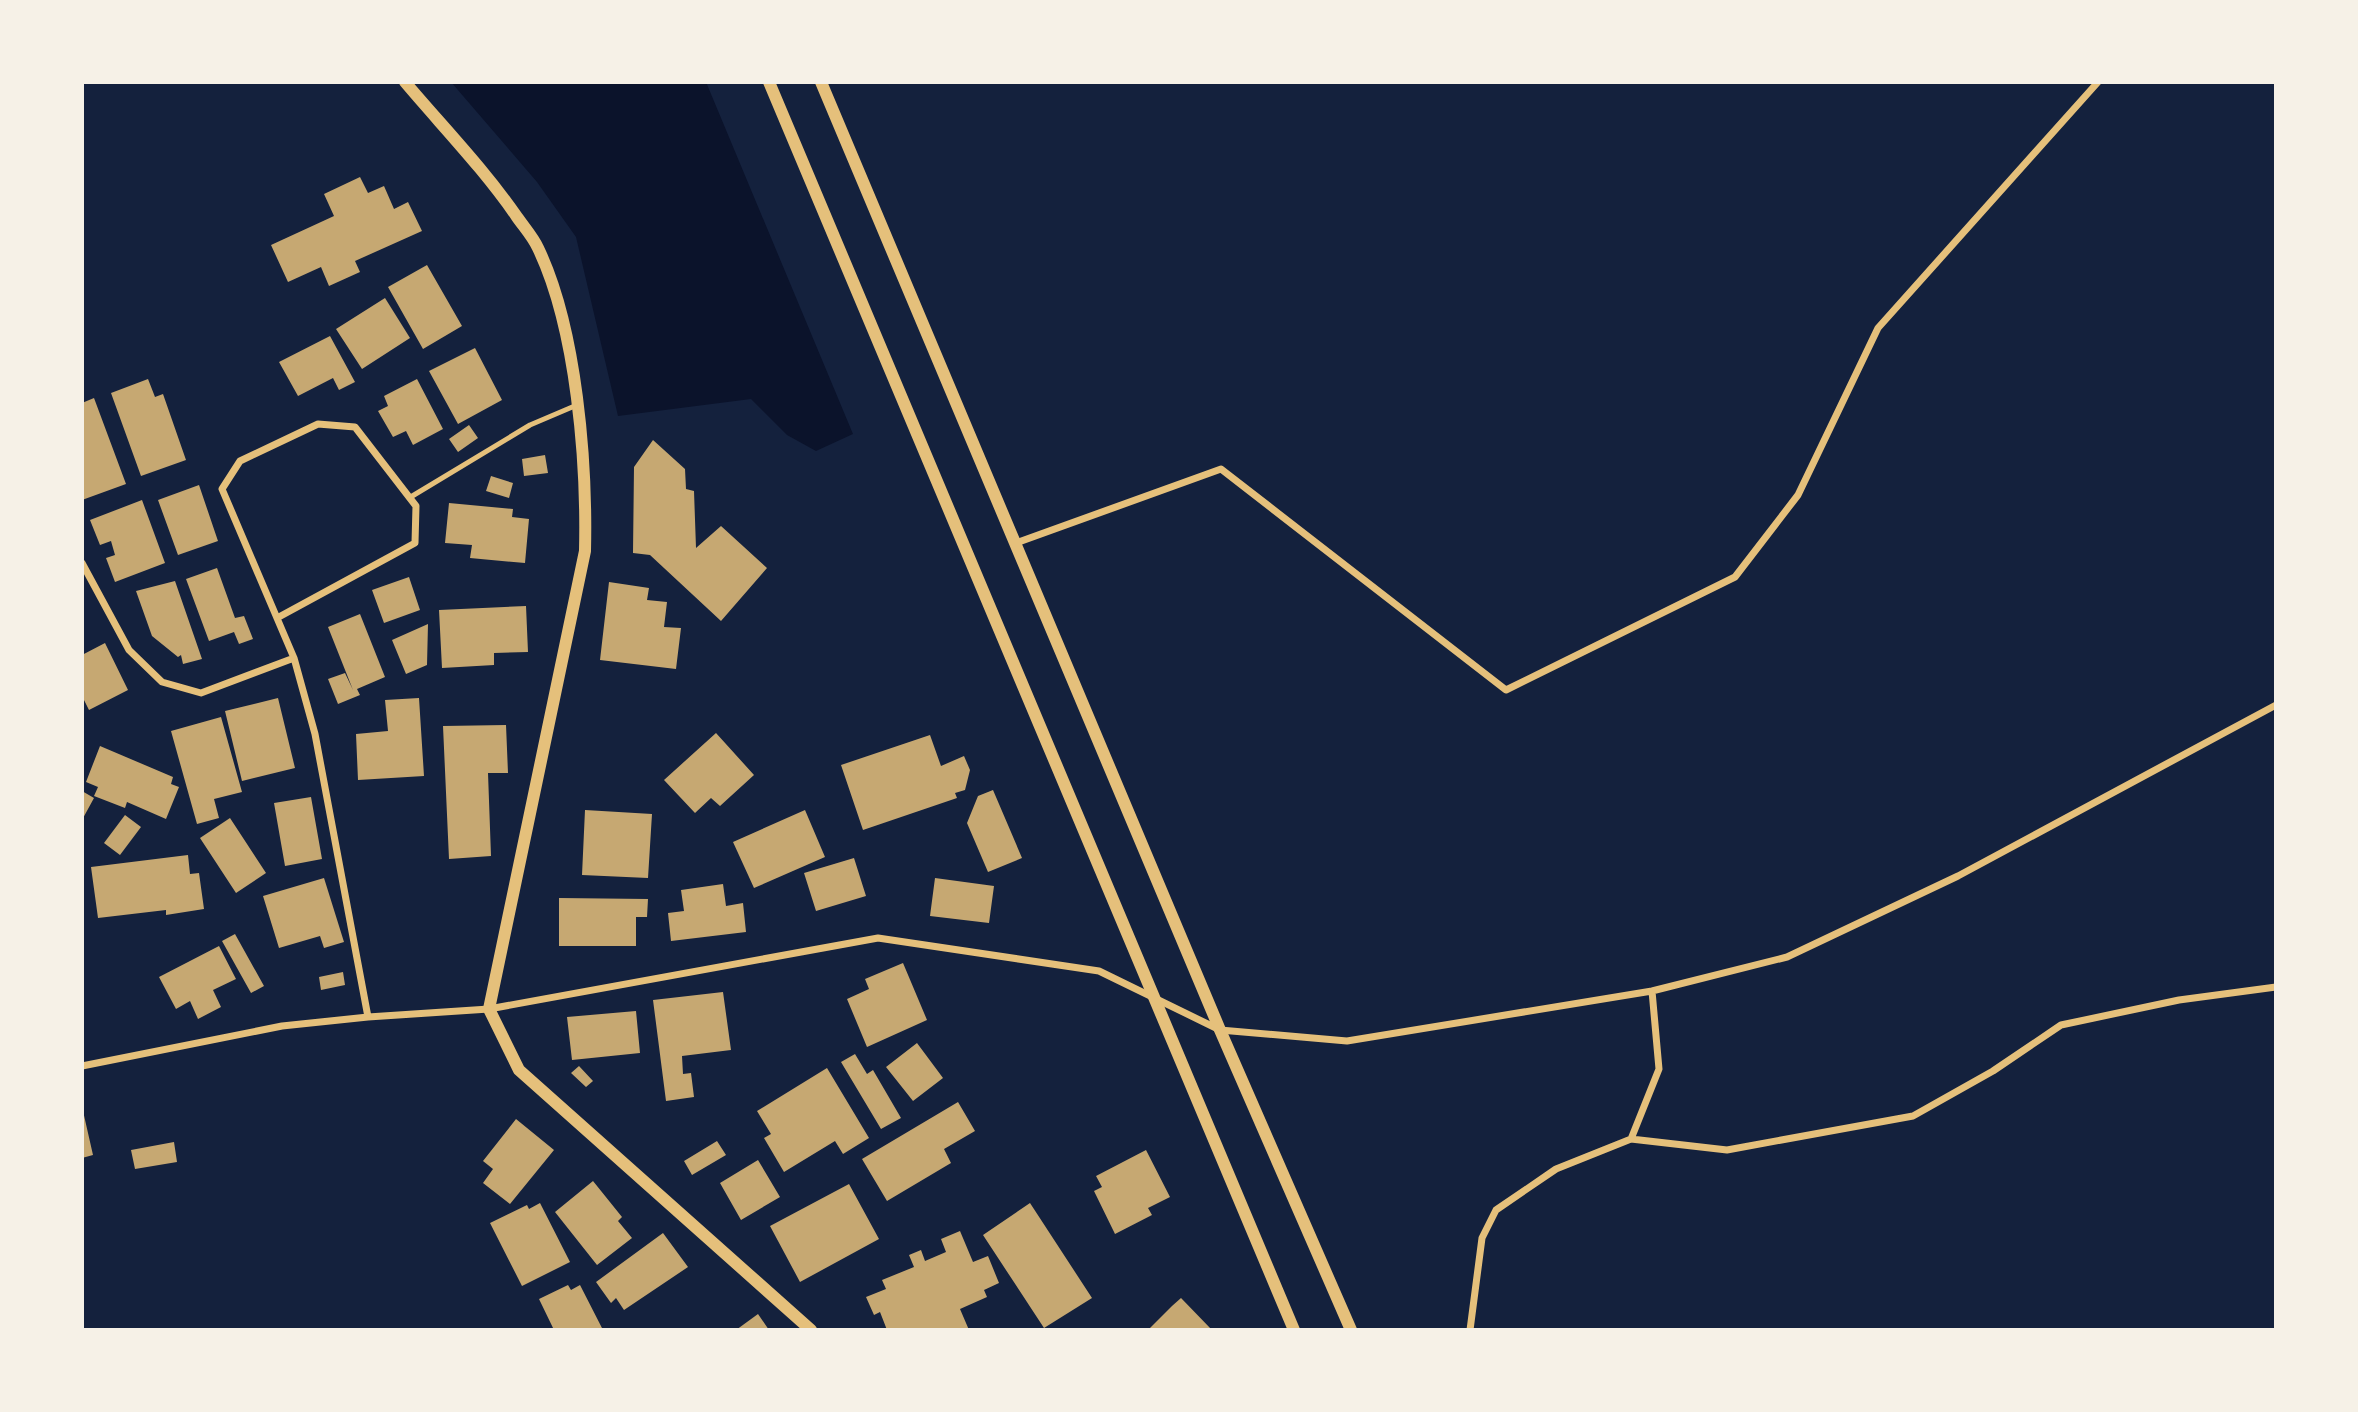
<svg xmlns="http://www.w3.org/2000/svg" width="2358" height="1412" viewBox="0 0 2358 1412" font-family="Barlow,sans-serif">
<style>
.water{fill:#0b132b}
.building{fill:#c6a872}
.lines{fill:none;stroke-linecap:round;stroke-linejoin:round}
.service{stroke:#e5c07b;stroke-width:5}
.minor{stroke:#e5c07b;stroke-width:7}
.tertiary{stroke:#e5c07b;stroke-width:12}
</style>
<rect width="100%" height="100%" fill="#14213d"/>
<path class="water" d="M451,82H706L853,434L816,451L787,435L751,399L618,416L576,237L537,182Z"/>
<path class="building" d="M360,177L368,193L384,186L394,209L408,202L422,231L355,261L360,272L329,286L321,267L288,282L271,245L334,216L324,194Z
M427,265L462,326L423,349L388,287Z
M385,298L410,338L362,369L336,329Z
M330,336L355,382L339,390L333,378L298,396L279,362Z
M475,348L502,400L458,424L429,371Z
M148,379L155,397L163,394L186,460L141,476L111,393Z
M417,379L443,429L413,445L406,431L393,437L378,411L388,406L384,396Z
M94,398L126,484L82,500V403Z
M469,425L478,438L458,452L449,439Z
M653,440L685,469L686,489L694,491L696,548L721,526L767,568L721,621L650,555L633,553L634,467Z
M545,455L548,473L524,476L522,459Z
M491,476L513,483L509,498L486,491Z
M199,485L218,541L178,555L158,500Z
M142,500L165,563L115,582L106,558L115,555L111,541L100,545L90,520Z
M449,503L513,509L512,517L529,519L525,563L470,558L472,545L445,543Z
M217,568L235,618L244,616L253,639L239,644L234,632L209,641L186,579Z
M409,577L420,610L384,623L372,590Z
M175,581L202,659L183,664L181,655L178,657L152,636L136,591Z
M609,582L649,588L647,600L667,602L664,627L681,628L676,669L600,660Z
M526,606L528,652L494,653V665L442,668L439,610Z
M360,614L385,677L357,689L360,695L338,704L328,679L345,673L353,690L328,627Z
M428,624L427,665L406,674L392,640Z
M105,643L128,690L89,710L82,696V655Z
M278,698L295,768L242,781L225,711Z
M419,698L424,776L358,780L356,734L388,731L385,700Z
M221,717L242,792L214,799L219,818L197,824L171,731Z
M506,725L508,773H488L491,856L449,859L443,726Z
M716,733L754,775L720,806L711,798L695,813L664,780Z
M930,735L941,766L964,756L970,770L965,790L955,793L957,798L863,830L841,765Z
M100,746L173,777L171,784L179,787L166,819L127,802L125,808L94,796L98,787L86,782Z
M993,790L1022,858L988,872L967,823L978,796Z
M82,791L94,798L82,820Z
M311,797L322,859L285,866L274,803Z
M585,810L652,814L648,878L582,875Z
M805,810L825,857L754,888L733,842Z
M125,815L141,827L120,855L104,843Z
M230,818L266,873L236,893L200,838Z
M188,855L190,874L199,873L204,909L166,915V910L98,918L91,867Z
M854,858L866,896L816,911L804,873Z
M324,878L344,942L324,948L320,936L279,948L263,896Z
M935,878L994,886L989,923L930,916Z
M723,884L726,906L743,903L746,932L671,941L668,913L684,911L681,890Z
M559,898L648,899L647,917H636V946H559Z
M235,934L264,986L251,993L222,941Z
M219,946L236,979L213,990L221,1007L198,1019L190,1001L176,1009L159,977Z
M903,963L927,1020L867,1047L847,999L869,989L865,979Z
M343,972L345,985L321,990L319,977Z
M723,992L731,1050L682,1056L683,1074L691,1073L694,1097L666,1101L653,1000Z
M636,1011L640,1053L572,1060L567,1017Z
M917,1043L943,1078L913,1101L886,1067Z
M855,1054L867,1074L873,1070L901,1118L881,1129L841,1062Z
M579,1066L593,1081L586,1087L571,1073Z
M827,1068L869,1138L843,1154L835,1141L784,1172L764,1138L771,1134L757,1111Z
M958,1102L975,1131L944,1149L951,1163L887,1201L862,1159Z
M83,1111L93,1155L82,1158V1112Z
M516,1119L554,1150L510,1204L483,1183L493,1169L483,1161Z
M717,1141L726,1155L692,1175L684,1161Z
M174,1142L177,1162L135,1169L131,1150Z
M1146,1150L1170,1197L1148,1208L1152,1215L1115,1234L1094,1191L1102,1187L1096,1176Z
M758,1160L780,1197L741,1220L720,1183Z
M593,1181L622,1217L618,1221L632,1238L597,1265L555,1212Z
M849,1184L879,1239L800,1282L770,1226Z
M540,1203L570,1262L522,1286L490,1223L527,1205L529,1209Z
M1030,1203L1092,1298L1044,1328L983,1235Z
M960,1231L973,1262L988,1256L999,1283L984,1290L987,1297L960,1309L969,1330H887L880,1312L874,1315L866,1297L886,1289L882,1280L914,1267L909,1255L921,1250L925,1261L946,1252L941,1239Z
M663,1233L688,1267L624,1310L616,1298L611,1303L596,1282Z
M568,1285L571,1290L580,1285L603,1330H554L539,1299Z
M1181,1298L1212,1330H1148L1172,1306Z
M758,1314L769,1330H736Z"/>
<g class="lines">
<path class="service" d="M409,498L530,425L577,405"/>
<path class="minor" d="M1016,543L1221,469L1506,690L1735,577L1798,495L1878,328L2098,82
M82,563L129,650L162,682L201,693L294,658L315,734L368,1017
M277,618L415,543L416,506L355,427L318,424L240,461L222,489L294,658
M82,1066L282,1026L368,1017L489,1009L878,938L1099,971L1220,1030L1347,1041L1652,991L1787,957L1958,876L2276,705
M1631,1139L1659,1069L1652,991
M1470,1330L1482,1238L1496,1210L1556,1169L1631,1139L1727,1150L1913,1116L1993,1071L2061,1025L2179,1000L2276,987"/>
<path class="tertiary" d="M405,82C443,127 484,169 517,217C524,227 533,237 538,248C577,329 587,463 585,551L489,1009L519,1070L811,1330
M769,82L1294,1330
M821,82L1220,1030L1351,1330"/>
</g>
<rect width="2358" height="1412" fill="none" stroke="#f6f1e7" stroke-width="168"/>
</svg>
